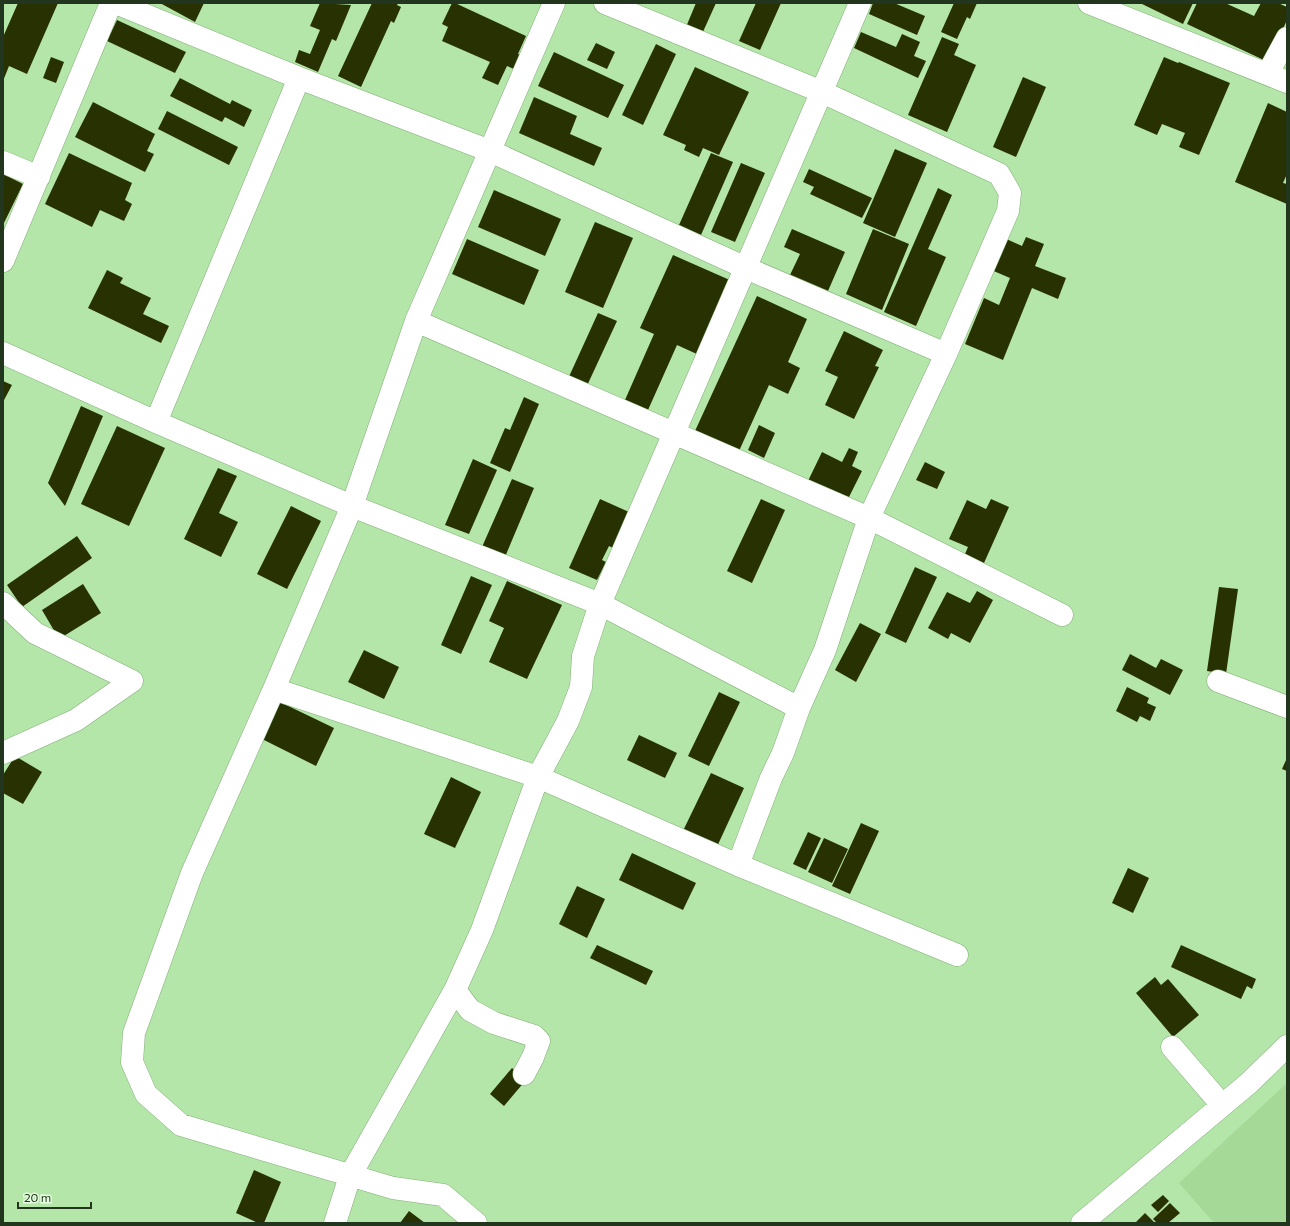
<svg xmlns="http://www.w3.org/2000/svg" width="1290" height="1226" viewBox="0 0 1290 1226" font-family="Commissioner,sans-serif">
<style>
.built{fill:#a4d998}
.building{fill:#283102}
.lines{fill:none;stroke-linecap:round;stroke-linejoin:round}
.minor-casing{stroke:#80af76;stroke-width:23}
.minor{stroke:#fff;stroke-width:22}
</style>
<rect width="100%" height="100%" fill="#b4e5a9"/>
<path class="built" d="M1287,1083V1223H1214L1179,1183Z"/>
<path class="building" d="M18,3H58L27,74L9,66L3,81V37Z
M160,3H204L195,22Z
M320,3L351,5L336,41L332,39L318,72L295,62L299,50L310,54L320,30L310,26Z
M372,3H398L397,5L401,7L394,23L391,21L361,87L338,76Z
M452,3H455L526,36L518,54L520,55L514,69L507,66L498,85L482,78L490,62L442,41L448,27L442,24Z
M696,3H716L702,34L686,27Z
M756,3H781L760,50L739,41Z
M873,3H894L925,16L917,35L869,14Z
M954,3H977L970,19L967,17L957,39L941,32Z
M1140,3H1193L1183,24Z
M1197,3H1225L1254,16L1261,3H1278L1287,7V20L1268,62L1187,24Z
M117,20L186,52L175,73L107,41Z
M861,32L896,47L902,34L920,42L914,56L926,61L918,78L854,48Z
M942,37L959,44L954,55L976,65L947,132L908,115Z
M596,43L615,52L607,69L587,60Z
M656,44L676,54L643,125L622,115Z
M554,52L624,85L608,118L538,86Z
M51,57L64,62L56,83L43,78Z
M1164,57L1178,63L1179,62L1230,83L1199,155L1179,147L1185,133L1162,124L1157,135L1134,125Z
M695,67L749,92L719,155L703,148L699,157L684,150L686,145L663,135Z
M1023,77L1046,87L1016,157L993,147Z
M180,78L230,104L232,100L252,110L244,127L225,117L222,122L170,96Z
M534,97L577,116L570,134L602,148L594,166L519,133Z
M93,102L155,134L147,151L154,154L145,172L75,137Z
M1268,103L1287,112V174L1283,183L1287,184V204L1235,182Z
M167,111L238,147L229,165L158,129Z
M895,149L927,163L895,237L863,223Z
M69,153L132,183L125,200L132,204L124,221L100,210L92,227L45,204Z
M711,153L733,162L701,235L679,225Z
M741,163L765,173L735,242L711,232Z
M809,169L872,198L862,218L810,194L814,187L803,182Z
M3,174L23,184L3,225Z
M938,188L952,195L928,249L946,257L916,326L884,312Z
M494,190L561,219L545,256L478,227Z
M595,222L633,238L603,308L565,292Z
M792,229L845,252L828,291L790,275L800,254L784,247Z
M873,229L909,244L882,310L846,294Z
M1002,237L1022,246L1026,237L1044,244L1035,266L1066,278L1058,299L1032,288L1003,360L965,344L984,298L999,305L1010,278L989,269Z
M467,239L539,270L524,305L452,274Z
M673,255L732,281L699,355L677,345L648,410L625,400L654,334L640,328Z
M107,270L123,278L120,283L151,298L143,314L169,326L161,343L88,308Z
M757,296L807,319L788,362L800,368L788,394L769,385L739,451L695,431Z
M598,313L617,321L585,390L567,381Z
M844,331L883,350L875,366L879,367L854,419L825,405L838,377L825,371Z
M3,381L12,385L3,402Z
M524,397L539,404L510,472L490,463L505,428L510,430Z
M81,406L103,416L65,506L48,483Z
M759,425L775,433L764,458L748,450Z
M117,426L165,448L129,526L81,504Z
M849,448L858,452L852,466L862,471L847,501L808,481L822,452L842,462Z
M473,459L497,470L469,534L445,525Z
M925,462L945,472L937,489L916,480Z
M218,468L237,476L219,513L238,522L221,557L184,539Z
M512,479L534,488L505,557L482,547Z
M600,499L629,512L613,548L609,546L602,560L606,562L597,580L569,568Z
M761,499L785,510L752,583L727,571Z
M991,499L1009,507L984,563L965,554L968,547L949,539L967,500L986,509Z
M291,506L321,521L287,589L257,574Z
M77,536L92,558L22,607L7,585Z
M915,567L937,577L906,643L885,633Z
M471,576L492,585L461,654L441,645Z
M507,581L562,605L527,679L489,662L504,628L489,621Z
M83,584L101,613L59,639L42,610Z
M1219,587L1238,589L1226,674L1207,671Z
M977,591L993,600L970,643L951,633L948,639L928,628L947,592L970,603Z
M860,623L881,634L856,682L835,670Z
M364,650L399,667L384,699L348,682Z
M1130,654L1156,668L1161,659L1183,670L1170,695L1122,670Z
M1127,687L1149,698L1147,703L1156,707L1150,721L1140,716L1137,722L1116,711Z
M719,692L740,702L709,766L688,756Z
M280,702L334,728L316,766L262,739Z
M639,735L677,753L665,778L627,760Z
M15,756L42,772L23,804L3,793V775Z
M1287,758V771L1282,769Z
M711,773L744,788L715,851L681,835Z
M451,777L481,792L455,848L424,834Z
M861,823L879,831L850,894L832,886Z
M808,832L821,838L806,870L793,864Z
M824,838L848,849L832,883L808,872Z
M632,853L696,883L683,910L619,880Z
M1128,868L1149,878L1133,913L1112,903Z
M577,886L605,899L587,938L559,924Z
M597,945L653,971L646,985L590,958Z
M1181,945L1256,979L1252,989L1247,986L1241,999L1171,967Z
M1155,977L1161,985L1168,979L1199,1015L1173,1037L1136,993Z
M512,1068L526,1080L504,1106L490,1094Z
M254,1170L281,1182L264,1223H258L236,1213Z
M1163,1195L1169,1201L1158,1212L1151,1205Z
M1170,1203L1180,1213L1168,1223H1157L1153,1219Z
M409,1211L425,1223H400Z
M1145,1213L1155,1223H1135Z"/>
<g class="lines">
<g class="minor-casing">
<path id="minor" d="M116,3L299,78L490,151L746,268L946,354
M605,3L822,92L999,174L1010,193L1008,211L946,354L869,518L825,650L799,708L783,753L771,778L738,865
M1089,3L1287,82
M1268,73L1287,38
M3,162L39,177
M3,261L111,3
M416,321L869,518L1062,615
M3,353L156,422L352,506L600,604L799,708
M156,422L299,78
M3,603L35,633L132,681L76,720L3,753
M1218,681L1287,707
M274,689L538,777L738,865L957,955
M455,990L470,1010L494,1023L534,1036L539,1041L533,1057L524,1074
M1172,1047L1222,1105
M335,1223L350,1176L455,990L482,930L538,777L568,721L581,687L583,656L600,604L860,3
M476,1223L443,1195L393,1188L181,1125L146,1094L132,1062L134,1033L192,873L274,689L352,506L416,321L554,3
M1082,1223L1249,1083L1287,1046"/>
</g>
<use href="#minor" class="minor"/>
</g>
<rect width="1290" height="1226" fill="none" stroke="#22351d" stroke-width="8"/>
<path d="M18 1202v6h73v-6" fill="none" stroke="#22351d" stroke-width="2"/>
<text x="24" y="1202" font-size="12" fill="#22351d" stroke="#e6fee0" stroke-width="3" paint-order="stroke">20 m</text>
</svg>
